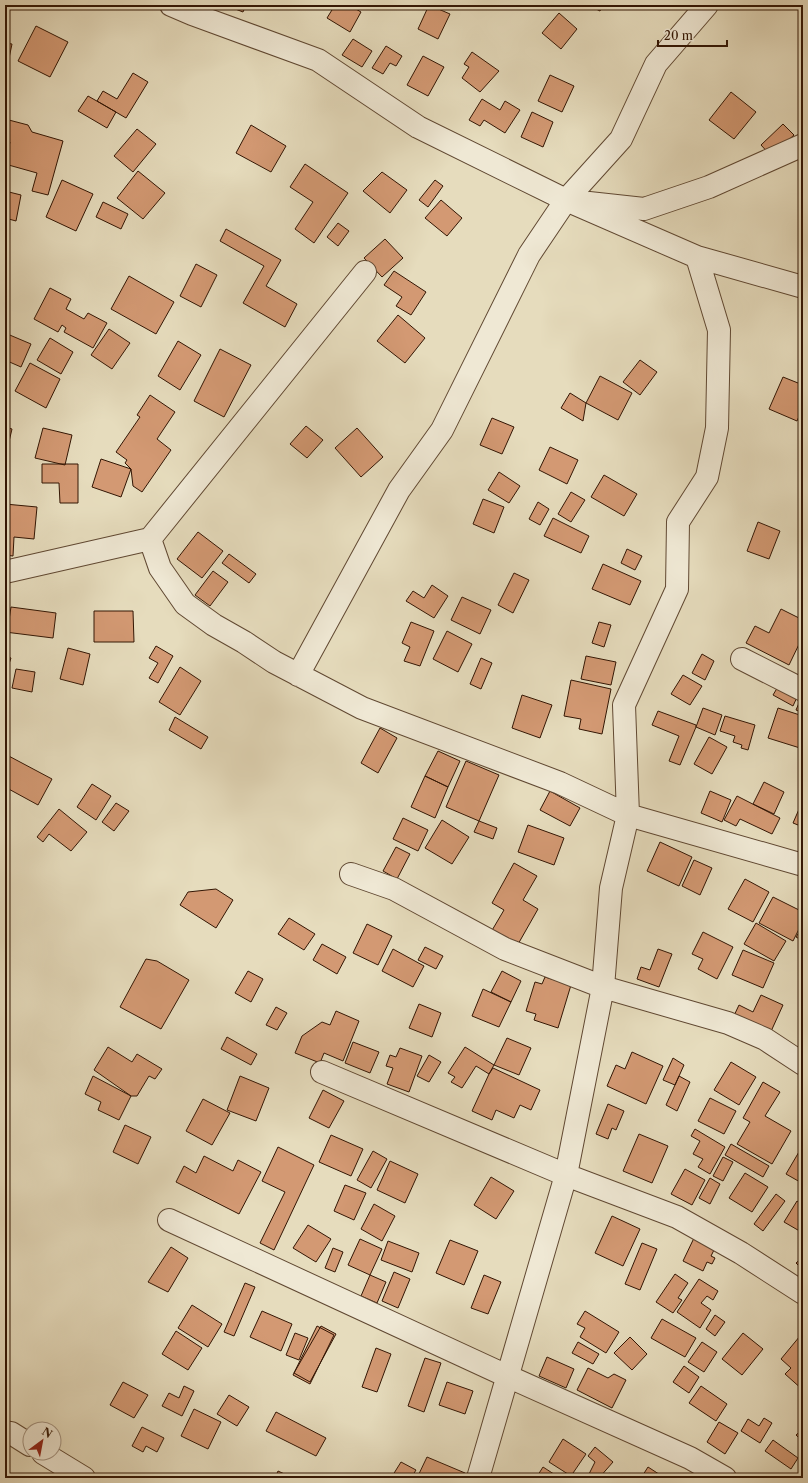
<svg xmlns="http://www.w3.org/2000/svg" width="808" height="1483" viewBox="0 0 808 1483" font-family="'Libre Caslon Text',serif">
<style>
.building{fill:#d39973;stroke:#331604}
.lines{fill:none;stroke-linecap:round;stroke-linejoin:round}
.minor-casing{stroke:#604832;stroke-width:24}
.minor{stroke:#efe8d4;stroke-width:22}
</style>
<rect width="100%" height="100%" fill="#e6dcbd"/>
<filter id="stains"><feTurbulence type="fractalNoise" baseFrequency=".005" numOctaves="4"/><feColorMatrix values="0 0 0 0 .2 0 0 0 0 .09 0 0 0 0 .02 0 0 0 .5 -.17"/></filter>
<radialGradient id="worn" r=".72"><stop offset=".6" stop-color="#630" stop-opacity="0"/><stop offset="1" stop-color="#630" stop-opacity=".3"/></radialGradient>
<path class="building" d="M225,5H246L243,12Z
M335,5H349L361,12L350,32L327,18Z
M429,5L450,14L438,39L418,29Z
M588,5H603L600,11Z
M559,13L577,29L561,49L542,33Z
M36,26L68,42L50,77L18,61Z
M353,39L372,51L362,67L342,55Z
M5,43L12,44L8,63L5,62Z
M386,46L402,56L396,66L390,63L383,74L372,68Z
M472,52L499,71L480,92L462,78L469,67L464,64Z
M423,56L444,67L428,96L407,85Z
M133,73L148,82L126,118L97,101L103,91L117,99Z
M550,75L574,86L562,112L538,101Z
M731,92L756,112L734,139L709,120Z
M88,96L116,112L107,128L78,111Z
M482,99L500,110L505,101L520,110L505,133L484,120L480,126L469,120Z
M532,112L553,122L543,147L521,137Z
M5,119L28,125L32,132L63,141L48,195L32,191L37,173L5,164L10,142L5,140Z
M783,124L794,135L771,156L761,145Z
M251,125L286,146L271,172L236,153Z
M137,129L156,144L133,172L114,156Z
M305,164L348,193L314,243L295,229L313,202L290,187Z
M138,171L165,193L143,219L117,198Z
M382,172L407,190L390,213L363,191Z
M62,180L93,194L76,231L46,217Z
M435,180L443,186L428,207L419,200Z
M5,191L21,195L16,221L5,218Z
M441,200L462,218L447,236L425,218Z
M103,202L128,214L121,229L96,217Z
M338,223L349,231L338,246L327,237Z
M226,229L281,260L266,286L297,304L285,327L243,303L264,266L220,241Z
M385,239L403,258L382,277L364,258Z
M196,264L217,275L201,307L180,296Z
M394,271L426,292L411,315L396,306L402,297L384,285Z
M129,276L174,302L156,334L111,309Z
M50,288L71,299L66,309L84,319L88,313L107,323L93,348L64,332L66,328L62,325L58,332L34,319Z
M398,315L425,338L405,363L377,341Z
M109,329L130,343L112,369L91,355Z
M5,333L31,344L21,367L5,360Z
M50,338L73,352L61,374L37,360Z
M178,341L201,355L180,390L158,376Z
M220,349L251,365L224,417L194,401Z
M640,360L657,372L640,395L623,382Z
M30,363L60,379L46,408L15,391Z
M600,376L632,393L618,420L586,403Z
M783,377L803,385V407L797,421L769,409Z
M570,393L586,403L583,421L561,408Z
M150,395L175,412L157,439L171,450L142,492L133,486L131,469L125,463L127,460L116,452L140,417L137,415Z
M492,418L514,427L502,454L480,445Z
M306,426L323,440L307,458L290,444Z
M5,427L12,429L7,450L5,449Z
M43,428L72,435L65,465L35,458Z
M357,428L383,457L361,477L335,448Z
M550,447L578,460L567,484L539,470Z
M101,459L131,469L121,497L92,487Z
M42,464H78V503H60L59,483H42Z
M499,472L520,486L509,503L488,490Z
M604,475L637,494L624,516L591,497Z
M571,492L585,500L571,522L558,514Z
M483,499L504,507L494,533L473,524Z
M538,502L549,509L540,525L529,519Z
M5,504L37,507L34,539L14,537L13,556L5,555Z
M553,518L589,536L581,553L544,536Z
M758,522L780,531L769,559L747,551Z
M198,532L223,551L202,578L177,559Z
M627,549L642,556L635,570L621,563Z
M229,554L256,574L249,583L222,563Z
M603,564L641,581L630,605L592,589Z
M213,571L228,582L210,606L195,595Z
M514,573L529,580L513,613L498,605Z
M432,585L448,596L434,618L406,601L413,591L424,598Z
M462,597L491,610L480,634L451,620Z
M11,607L56,613L53,638L5,632V619L9,620Z
M781,609L803,620V636L789,665L746,643L755,626L769,633Z
M94,611H133L134,642H94Z
M411,622L434,631L420,666L404,661L410,647L402,643Z
M599,622L611,625L604,647L592,643Z
M447,631L472,644L458,672L433,659Z
M156,646L173,656L158,683L149,678L158,663L149,658Z
M68,648L90,654L83,685L60,679Z
M702,654L714,661L705,680L692,673Z
M5,656L11,658L5,676Z
M586,656L616,662L611,685L581,679Z
M481,658L492,663L481,689L470,684Z
M180,667L201,681L180,715L159,702Z
M16,669L35,672L32,692L12,688Z
M683,675L702,686L690,705L671,694Z
M571,680L611,689L602,734L579,729L581,719L564,716Z
M779,685L798,695L793,706L773,695Z
M522,695L552,705L540,738L512,728Z
M802,696L803,697V713L796,710Z
M703,708L722,715L715,735L696,727Z
M778,708L803,716V739L800,748L768,738Z
M658,711L696,725V727L680,765L669,761L679,736L652,725Z
M725,716L755,725L748,750L741,748L742,745L733,742L735,736L720,731Z
M175,717L208,737L201,749L169,730Z
M380,728L397,738L378,773L361,763Z
M709,737L727,747L712,774L694,764Z
M438,751L460,761L448,787L425,776Z
M5,754L52,779L38,805L5,787Z
M466,761L499,775L479,821L446,807Z
M425,776L448,787L435,818L411,807Z
M764,782L784,792L774,814L753,804Z
M92,784L111,796L96,820L77,807Z
M550,791L580,808L570,826L540,810Z
M710,791L731,800L722,822L701,813Z
M737,796L780,818L772,834L740,819L736,826L724,820Z
M803,800V827L793,823Z
M116,803L129,811L114,831L102,822Z
M59,809L87,832L71,851L49,834L43,842L37,837Z
M403,818L428,830L418,851L393,839Z
M442,820L469,837L452,864L425,848Z
M479,821L497,828L493,839L474,832Z
M528,825L564,838L554,865L518,852Z
M660,842L692,857L679,886L647,871Z
M396,847L410,854L397,879L383,871Z
M694,860L712,868L700,895L682,886Z
M514,863L537,876L523,900L538,909L517,946L491,932L504,910L492,903Z
M745,879L769,892L753,922L728,909Z
M216,889L233,900L216,928L180,905L188,892Z
M773,897L803,912V921L793,941L759,923Z
M289,918L315,934L304,950L278,934Z
M756,923L786,941L774,961L744,944Z
M367,924L392,936L378,965L353,953Z
M803,926V941L796,937Z
M703,932L733,947L717,979L698,969L703,959L692,954Z
M322,944L346,957L337,974L313,960Z
M425,947L443,956L436,969L418,960Z
M393,949L424,966L413,987L382,971Z
M658,949L672,954L659,987L637,979L641,967L650,970Z
M743,950L774,963L763,988L732,975Z
M146,959L157,961L189,980L161,1029L120,1007Z
M248,971L263,979L251,1002L235,993Z
M502,971L521,981L511,1002L491,992Z
M545,977L571,985L558,1028L534,1020L536,1014L526,1011L535,982L542,984Z
M483,989L511,1002L499,1027L472,1016Z
M761,995L783,1005L768,1038L731,1022L739,1005L753,1012Z
M419,1004L441,1013L432,1037L409,1028Z
M276,1007L287,1013L277,1030L266,1025Z
M336,1011L359,1021L343,1061L324,1053L320,1063L295,1053L302,1036L322,1022L330,1025Z
M227,1037L257,1054L251,1065L221,1049Z
M507,1038L531,1048L519,1075L494,1065Z
M353,1042L379,1052L370,1073L345,1063Z
M108,1047L132,1062L137,1054L162,1069L155,1079L149,1076L137,1096H131L94,1070Z
M465,1047L494,1065L489,1074L476,1066L462,1088L451,1082L455,1077L448,1073Z
M400,1048L422,1056L409,1092L387,1084L393,1068L386,1066L390,1055L396,1057Z
M632,1052L663,1066L646,1104L607,1086L616,1065L625,1069Z
M429,1055L441,1062L429,1082L417,1076Z
M673,1058L684,1065L675,1085L663,1080Z
M731,1062L756,1077L739,1105L714,1090Z
M493,1068L540,1090L531,1110L520,1105L514,1118L496,1110L492,1120L472,1111L489,1074Z
M93,1076L131,1096L119,1120L98,1110L101,1102L85,1094Z
M240,1076L269,1088L256,1121L227,1110Z
M679,1076L690,1082L677,1111L666,1105Z
M763,1082L780,1092L765,1116L791,1131L772,1164L737,1144L750,1122L743,1118Z
M323,1090L344,1101L329,1128L309,1118Z
M710,1098L736,1111L724,1134L698,1121Z
M203,1099L230,1113L212,1145L186,1131Z
M608,1104L624,1111L616,1130L612,1128L608,1139L596,1134Z
M125,1125L151,1137L138,1164L113,1152Z
M695,1129L725,1147L710,1174L698,1167L703,1159L693,1154L700,1141L691,1136Z
M639,1134L668,1146L652,1183L623,1171Z
M331,1135L363,1149L351,1176L319,1162Z
M731,1144L769,1166L763,1177L725,1155Z
M803,1145V1177L800,1182L786,1174Z
M278,1147L314,1165L274,1250L260,1243L285,1192L262,1181Z
M373,1151L387,1159L371,1188L357,1180Z
M204,1156L233,1171L238,1160L261,1172L239,1214L176,1182L184,1166L196,1173Z
M723,1157L733,1162L723,1181L713,1176Z
M390,1161L418,1174L405,1203L377,1190Z
M685,1169L705,1180L692,1205L671,1194Z
M745,1173L768,1187L752,1212L729,1198Z
M491,1177L514,1191L496,1219L474,1205Z
M710,1178L720,1184L710,1204L699,1198Z
M345,1185L366,1193L354,1220L334,1211Z
M776,1194L785,1201L763,1231L754,1224Z
M797,1201L803,1205V1233L784,1222Z
M374,1204L395,1216L382,1241L361,1229Z
M612,1216L640,1229L623,1266L595,1253Z
M308,1225L331,1239L316,1262L293,1248Z
M694,1238L715,1248L711,1256L715,1258L712,1264L707,1262L703,1271L683,1261Z
M360,1239L382,1249L370,1275L348,1265Z
M450,1240L478,1251L464,1285L436,1273Z
M388,1241L419,1253L412,1272L381,1260Z
M642,1243L657,1249L640,1290L625,1284Z
M171,1247L188,1258L168,1292L148,1282Z
M333,1248L343,1252L335,1272L325,1268Z
M803,1257V1270L796,1263Z
M394,1272L410,1279L398,1308L382,1301Z
M675,1274L688,1283L678,1298L682,1300L673,1313L656,1302Z
M370,1275L386,1282L377,1303L361,1296Z
M484,1275L501,1282L488,1314L471,1308Z
M699,1279L718,1291L713,1300L707,1296L701,1303L711,1310L700,1328L677,1312Z
M245,1283L255,1287L234,1336L224,1332Z
M192,1305L222,1324L208,1347L178,1328Z
M262,1311L292,1324L281,1351L250,1337Z
M585,1311L619,1332L606,1353L580,1337L585,1328L577,1324Z
M715,1315L725,1322L715,1336L706,1329Z
M662,1319L696,1338L685,1357L651,1338Z
M317,1326L334,1335L310,1384L293,1375Z
M321,1326L336,1334L310,1382L294,1373Z
M176,1331L202,1348L188,1370L162,1354Z
M295,1333L308,1338L299,1360L286,1355Z
M743,1333L763,1349L742,1375L722,1359Z
M800,1336L803,1338V1390L785,1374L791,1368L781,1359Z
M630,1337L647,1354L632,1370L614,1353Z
M578,1342L599,1354L593,1364L572,1353Z
M702,1342L717,1352L704,1372L688,1362Z
M376,1348L391,1354L377,1392L362,1387Z
M547,1357L574,1369L566,1388L539,1376Z
M425,1358L441,1363L424,1412L408,1406Z
M684,1366L699,1377L689,1393L673,1382Z
M588,1368L608,1378L614,1374L626,1380L612,1408L577,1390Z
M123,1382L148,1395L134,1418L110,1405Z
M447,1382L473,1391L465,1414L439,1405Z
M184,1386L194,1391L182,1416L162,1406L169,1393L179,1398Z
M701,1386L727,1404L716,1421L689,1403Z
M229,1395L249,1407L237,1426L217,1414Z
M194,1409L221,1422L208,1449L181,1436Z
M276,1412L326,1438L316,1456L266,1431Z
M764,1418L772,1423L760,1443L741,1431L748,1419L759,1426Z
M719,1422L738,1433L725,1454L707,1442Z
M142,1427L164,1438L157,1452L146,1446L143,1452L132,1446Z
M803,1429V1442L796,1435Z
M563,1439L586,1454L571,1476L549,1462Z
M773,1440L798,1458L791,1469L765,1451Z
M595,1447L613,1462L599,1478H593L589,1474L595,1462L588,1456Z
M427,1457L465,1473L463,1478H417Z
M401,1462L416,1470L411,1478H391Z
M543,1467L560,1478H536Z
M648,1467L665,1478H641Z
M278,1471L293,1478H275Z
M609,1473L617,1478H606Z"/>
<g class="lines">
<g class="minor-casing">
<path id="minor" d="M171,5L192,14L318,60L418,127L566,200L697,257L803,287
M589,203L644,209L709,187L803,145
M150,539L160,568L185,604L214,625L244,642L274,662L362,708L560,783L628,815L803,865
M5,572L150,539L365,272
M742,659L803,690
M298,675L399,490L442,430L529,255L566,200L621,139L656,64L707,5
M351,874L394,889L505,949L603,987L728,1023L765,1039L803,1064
M322,1072L566,1175L677,1217L741,1253L803,1293
M169,1220L507,1376L690,1458L725,1478
M5,1432L11,1433L30,1445
M43,1453L84,1478
M478,1478L566,1175L603,987L611,888L628,815L624,705L677,589L678,522L707,477L717,428L719,330L697,257"/>
</g>
<use href="#minor" class="minor"/>
</g>
<rect width="808" height="1483" fill="none" stroke="#e6dcbd" stroke-width="20"/>
<rect x="6" y="6" width="796" height="1471" fill="none" stroke="#331604" stroke-width="2"/>
<rect x="10" y="10" width="788" height="1463" fill="none" stroke="#331604"/>
<g transform="translate(42 1441) rotate(32)"><circle r="19" fill="#efe8d4" stroke="#a49481"/>
<path d="M0-3L7 15L0 10L-7 15Z" fill="#8f2418"/>
<text y="-6" font-size="11" font-weight="bold" text-anchor="middle" fill="#331604">N</text>
</g>
<path d="M658 40v6h69v-6" fill="none" stroke="#331604" stroke-width="2"/>
<text x="664" y="40" font-size="12" fill="#331604" stroke="#efe8d4" stroke-width="3" paint-order="stroke">20 m</text>
<rect width="100%" height="100%" filter="url(#stains)"/>
<rect width="100%" height="100%" fill="url(#worn)"/>
</svg>
